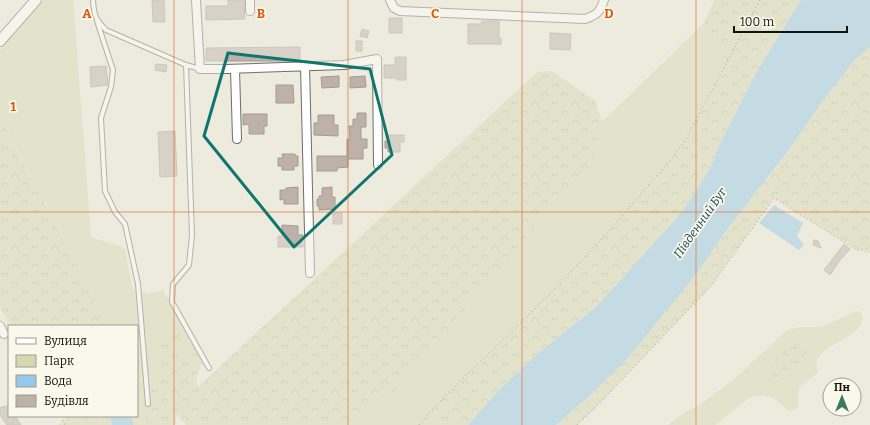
<svg xmlns="http://www.w3.org/2000/svg" width="870" height="425" viewBox="0 0 870 425" font-family="Bitter,serif">
<style>
.green{fill:#d4d9b2}
.forest{fill:url(#forest-crowns)}
.wetland{fill:url(#wetland-marsh)}
.water{fill:#96c8eb}
.building{fill:#bdb1aa;stroke:#a69a93}
.lines{fill:none;stroke-linecap:round;stroke-linejoin:round}
.service-casing{stroke:#706e63;stroke-width:6}
.minor-casing{stroke:#706e63;stroke-width:10}
.tertiary-casing{stroke:#706e63;stroke-width:12}
.path{stroke:#88877e;stroke-width:1.5;stroke-dasharray:1 3;stroke-linecap:butt}
.service{stroke:#fff;stroke-width:4}
.minor{stroke:#fff;stroke-width:8}
.tertiary{stroke:#fff;stroke-width:10}
.marked{fill:none;stroke:#0f766e;stroke-width:3;stroke-linejoin:round}
.grid{fill:none;stroke:#dd560c;stroke-width:1;stroke-opacity:0.55}
.labels{text-anchor:middle;stroke-width:3.5;stroke-linejoin:round;paint-order:stroke}
.water-label{font-size:12px;font-style:italic;fill:#153d55;stroke:#faf8eb}
.grid-label{font-size:13px;text-anchor:middle;font-weight:bold;fill:#dd560c;stroke:#faf8eb;stroke-width:3.5;stroke-linejoin:round;paint-order:stroke}
</style>
<defs>
<pattern id="forest-crowns" width="20" height="18" patternUnits="userSpaceOnUse"><rect width="20" height="18" fill="#d4d9b2"/><path d="M2 6a3 3 0 1 1 6 0M12 15a3 3 0 1 1 6 0" fill="none" stroke="#b5b998"/></pattern>
<pattern id="wetland-marsh" width="20" height="14" patternUnits="userSpaceOnUse"><rect width="20" height="14" fill="#d4d9b2"/><path d="M1 5h8M5 5V1M11 12h8M15 12V8" fill="none" stroke="#b5b998"/></pattern>
</defs>
<rect width="100%" height="100%" fill="#edebde"/>
<path class="green" d="M44,0H73L91,237L125,248L132,288L147,294L163,290L190,339L187,351L181,347L179,341L162,374L151,375L145,425H133V420L128,416H137V326H109L0,116V50Z
M704,23L726,62L686,139L672,158L607,233L548,296L442,399L419,425H347L394,391L593,162L602,122Z
M856,311L861,312C870,337 824,341 817,360C816,364 818,368 818,372L800,387C795,396 803,406 793,411L787,410L774,398L763,395L749,398L715,425H668L685,412L698,406L733,380L786,331L799,327H819L826,325Z"/>
<path class="forest" d="M714,0H801L756,73L719,146L711,166L701,183L686,206L673,222L596,307L536,355L499,390L468,425H419L442,399L548,296L607,233L672,158L686,139L726,62L704,23Z
M870,47V253L857,250L774,198L711,286L596,407L577,425H556L590,395L697,273L729,227L790,148L822,102L854,61Z
M552,71L595,101L602,122L593,162L394,391L347,425H186L177,414L175,425H145L151,375L162,374L158,335L165,327L173,336L180,335L179,341L181,347L187,351L190,339L202,363L196,377L198,387L537,72Z
M0,116L1,119L109,326H11L0,308Z
M66,416H110L112,425H58L67,418Z"/>
<path class="wetland" d="M798,342L803,344L807,349C802,364 792,386 772,380C767,365 785,347 798,342Z"/>
<path class="water" d="M801,0H870V47L854,61L822,102L790,148L729,227L697,273L627,359L590,395L556,425H468L499,390L536,355L596,307L673,222L686,206L701,183L711,166L719,146L756,73Z
M774,205L803,223L797,236L804,245L799,250L759,223Z
M110,416H128L133,420V425H112Z"/>
<path class="building" d="M152,0H164L165,22H153Z
M228,0H244L245,19L206,20V6H228Z
M389,18H402V33H389Z
M482,21H499V38H501V44H468V24H481Z
M362,29L369,31L367,38L360,36Z
M550,33L571,34L570,50L550,49Z
M356,41H362V51H356Z
M300,47V61H206V48Z
M395,57H406V80H397V78H384V65H395Z
M156,64L167,65L166,72L155,70Z
M106,66L108,85L91,87L90,67Z
M339,76V87L322,88L321,77Z
M365,76L366,87L350,88V77Z
M276,85H293L294,103H276Z
M357,113H366V127H361V139H367V148H363V159H348V167L337,168V171H317V156H347V139H350L349,126H353V119H357Z
M243,114H267V126H264V134H249V124L243,125Z
M318,115H334V125H338V136L314,135V123H318Z
M175,131L177,176L160,177L158,132Z
M388,135H404V142H400V152H388V148H385V141H388Z
M282,154H295V156H298V166H294V170H282V166H278V158H283Z
M298,187V204H284V199L280,200V190H286V188Z
M332,187V197H335V209L319,210V206H317V199H319V196H322V188Z
M333,213H342V224H333Z
M282,225L298,226V235H303V247H278V236H282Z
M814,240L818,241L821,248L813,245Z
M844,244L850,249L836,265H837L830,275L824,270Z
M9,405V416H15L21,425H7L0,415V408L4,406L5,407Z"/>
<g class="lines">
<g class="service-casing">
<path id="service" d="M93,0C94,15 95,19 106,30L186,65L200,69
M97,21L113,70L111,87L101,118L105,191L115,212L125,224L138,284L148,404
M186,65L192,235L189,265L173,284L172,302L209,368"/>
</g>
<g class="minor-casing">
<path id="minor" d="M196,0L200,69H226L344,65L377,59L378,165
M250,0V11
M390,0L394,8L400,11L585,19C597,15 600,12 604,0
M305,66L310,273
M235,69L237,139
M0,326L4,334"/>
</g>
<g class="tertiary-casing">
<path id="tertiary" d="M0,41L36,0"/>
</g>
<path class="path" d="M62,416L65,425
M419,425L442,399L548,296L607,233L672,158L686,139L760,0
M577,425L596,407L711,286L774,198L857,250L870,248"/>
<use href="#service" class="service"/>
<use href="#minor" class="minor"/>
<use href="#tertiary" class="tertiary"/>
</g>
<path d="M0 0H870V425H0ZM228,53L370,69L392,155L294,247L204,136Z" fill="#edebde" fill-opacity=".55" fill-rule="evenodd"/>
<path class="marked" d="M228,53L370,69L392,155L294,247L204,136Z"/>
<path class="grid" d="M174,0V425M348,0V425M522,0V425M696,0V425M0,212H870"/>
<g class="labels">
<g class="water-label">
<text transform="translate(700 223) rotate(-55)" y="4">Південний Буг</text>
</g>
</g>
<g class="grid-label">
<text x="87" y="18">A</text>
<text x="261" y="18">B</text>
<text x="435" y="18">C</text>
<text x="609" y="18">D</text>
<text x="13" y="111">1</text>
</g>
<rect x="8" y="325" width="130" height="92" fill="#faf8eb" stroke="#9e9c93"/>
<rect x="16" y="338" width="20" height="6" fill="#ffffff" stroke="#9e9c93"/>
<text x="44" y="345" font-size="12" fill="#13130e">Вулиця</text>
<rect x="16" y="355" width="20" height="12" fill="#d4d9b2" stroke="#9e9c93"/>
<text x="44" y="365" font-size="12" fill="#13130e">Парк</text>
<rect x="16" y="375" width="20" height="12" fill="#96c8eb" stroke="#9e9c93"/>
<text x="44" y="385" font-size="12" fill="#13130e">Вода</text>
<rect x="16" y="395" width="20" height="12" fill="#bdb1aa" stroke="#9e9c93"/>
<text x="44" y="405" font-size="12" fill="#13130e">Будівля</text>
<g transform="translate(842 397)"><circle r="19" fill="#faf8eb" stroke="#9e9c93"/>
<path d="M0-3L7 15L0 10L-7 15Z" fill="#3c7965"/>
<text y="-6" font-size="11" font-weight="bold" text-anchor="middle" fill="#13130e">Пн</text>
</g>
<path d="M734 26v6h113v-6" fill="none" stroke="#13130e" stroke-width="2"/>
<text x="740" y="26" font-size="12" fill="#13130e" stroke="#faf8eb" stroke-width="3" paint-order="stroke">100 m</text>
</svg>
